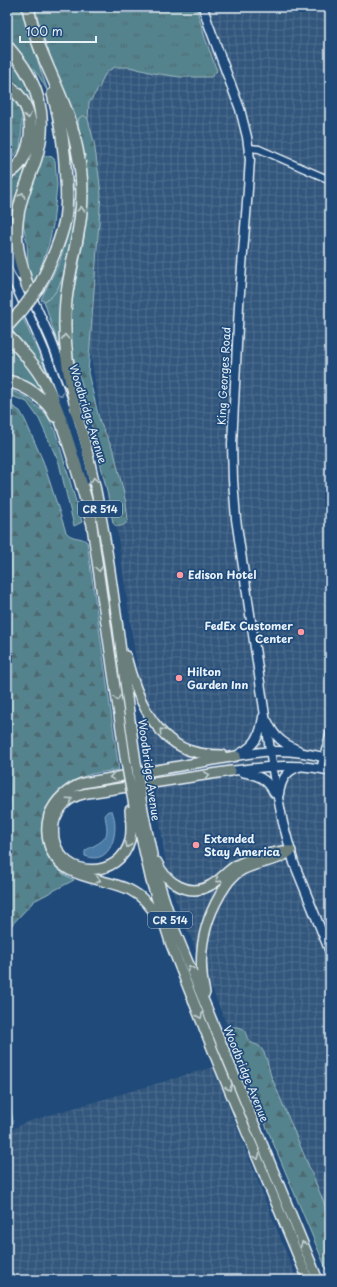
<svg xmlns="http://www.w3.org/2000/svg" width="337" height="1287" viewBox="0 0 337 1287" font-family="'Playpen Sans',sans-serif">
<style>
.industrial{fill:url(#industrial-grid)}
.grass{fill:url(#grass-tufts);stroke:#9ebac2}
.forest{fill:url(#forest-firs);stroke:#9ebac2}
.wetland{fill:url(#wetland-marsh);stroke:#9ebac2}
.water{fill:#4a7aa6;stroke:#89aac7}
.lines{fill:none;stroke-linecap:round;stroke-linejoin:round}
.street-casing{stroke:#e8f1f8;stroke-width:9}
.secondary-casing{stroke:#e8f1f8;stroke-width:11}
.primary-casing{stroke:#e8f1f8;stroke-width:12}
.highway-casing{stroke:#e8f1f8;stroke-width:14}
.street{stroke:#1f4a7a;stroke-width:6}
.secondary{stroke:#1f4a7a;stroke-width:8}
.primary{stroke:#6b7f7c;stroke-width:9}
.highway{stroke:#6b7f7c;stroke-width:11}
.primary-bridge-casing{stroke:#e8f1f8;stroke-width:12;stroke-linecap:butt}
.highway-bridge-casing{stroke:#e8f1f8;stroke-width:14;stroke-linecap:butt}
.primary-bridge{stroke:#6b7f7c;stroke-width:9}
.highway-bridge{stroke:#6b7f7c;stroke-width:11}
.oneway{stroke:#c2cfd3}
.oneway2{stroke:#6f8dac}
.poi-dot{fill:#ff9aa2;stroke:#1f4a7a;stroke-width:1.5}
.labels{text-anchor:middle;stroke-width:3.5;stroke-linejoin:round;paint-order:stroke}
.shield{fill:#1f4a7a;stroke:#acbfd2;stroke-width:1}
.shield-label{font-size:10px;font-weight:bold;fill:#e8f1f8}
.street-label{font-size:11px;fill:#e8f1f8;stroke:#1f4a7a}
.poi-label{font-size:11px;font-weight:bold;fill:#e8f1f8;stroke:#1f4a7a;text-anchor:start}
</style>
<defs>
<pattern id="industrial-grid" width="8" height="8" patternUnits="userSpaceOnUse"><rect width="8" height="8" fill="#32567c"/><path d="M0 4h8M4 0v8" fill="none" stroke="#506f8f"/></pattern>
<pattern id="grass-tufts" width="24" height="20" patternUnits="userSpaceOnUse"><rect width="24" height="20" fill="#54838d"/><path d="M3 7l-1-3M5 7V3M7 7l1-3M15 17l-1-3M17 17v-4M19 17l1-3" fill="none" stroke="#4e6b72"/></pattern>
<pattern id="forest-firs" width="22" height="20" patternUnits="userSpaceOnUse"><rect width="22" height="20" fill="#54838d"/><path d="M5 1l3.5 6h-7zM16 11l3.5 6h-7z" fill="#4e6b72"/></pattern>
<pattern id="wetland-marsh" width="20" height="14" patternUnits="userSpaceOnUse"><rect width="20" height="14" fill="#54838d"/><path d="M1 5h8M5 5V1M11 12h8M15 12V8" fill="none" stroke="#4e6b72"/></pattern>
</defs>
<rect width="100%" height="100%" fill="#1f4a7a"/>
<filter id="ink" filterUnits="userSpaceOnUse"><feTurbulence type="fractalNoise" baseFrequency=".025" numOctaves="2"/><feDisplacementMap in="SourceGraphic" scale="8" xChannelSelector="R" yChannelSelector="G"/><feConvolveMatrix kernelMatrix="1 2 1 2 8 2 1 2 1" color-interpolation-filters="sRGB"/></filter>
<g filter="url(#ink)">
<path class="industrial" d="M38,7H330V1276L175,899L166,865L87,327L91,141Z
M213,1067L297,1280H7V1132L26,1122Z"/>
<path class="grass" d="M7,7H23L33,47L48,92L39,76L7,39Z
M36,7H196L205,38L217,71L211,77H180L153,73L130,67H115L108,71L104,76L100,86L89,103L88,119L85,116L79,118L78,122C68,101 59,79 51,58C45,41 38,25 36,7Z
M71,249L62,310L59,347L44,301C62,293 66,267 71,249Z
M23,318L51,381L11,333Z
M7,342L25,362L48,398L7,378Z
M7,388L27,398L47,415L55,430L82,522L74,526L59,463L39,419L27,402L7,394Z"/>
<path class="forest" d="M82,116H85L88,119L94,142L99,177L101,194L88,373L100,422L114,452L126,503L128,521C124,526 117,529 113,523L108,496L81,381L73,356L71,345V305L84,238L88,196L86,170L78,122L79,118Z
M44,155L52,157L55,160L57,185L53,225L49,243L40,270L33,284L28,266L27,243L23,223L24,212L27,198L41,158Z
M74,176L76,178C77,184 77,190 77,197C77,216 67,301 42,301L41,299L60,261L65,244L73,203Z
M7,405L12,406L20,411L25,420L43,461L66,532C72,540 82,536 87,542L119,770C103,772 86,773 72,782C63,788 52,797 47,808C35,837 45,867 74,880L34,901L7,930V934V828L11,800L7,754V690L12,672L7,649Z
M232,1027C249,1026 243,1034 250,1042C253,1044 256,1044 259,1046C267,1053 268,1067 271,1076L330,1217V1278L229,1038L228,1033L230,1029Z
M7,1059V1082L13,1123L7,1126Z"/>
<path class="wetland" d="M7,56L14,62L29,87L37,119L34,144L17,194L13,209L10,229L8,232H7V178L33,133L7,80Z
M7,93L10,95L22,113V128L20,149L7,164Z"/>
<path class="water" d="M108,811H112C120,829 112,867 85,856V851C92,845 107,843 107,830C107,824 105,819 105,814Z"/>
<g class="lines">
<g class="street-casing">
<path id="street" d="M249,148L259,149L330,180
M320,769L330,732"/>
</g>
<g class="secondary-casing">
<path id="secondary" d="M203,7L208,23L240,109L247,137L250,159L248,189L239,305L232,444L233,480L236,519L274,777L283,823L294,863L330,952
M7,250L20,274
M7,268C21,296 33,324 45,352C62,394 77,437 85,481
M30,293L51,340L67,382
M268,722C274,737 284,744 298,750
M239,754C256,745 260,736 263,717
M236,756C249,754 263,751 277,751C295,751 313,754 330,759
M231,771C265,767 297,762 330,771
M242,772C257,775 267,778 274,793
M279,794C281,780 286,771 299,767"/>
</g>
<g class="primary-casing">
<path id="primary" d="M78,417C110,527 118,642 135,755
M91,519L125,757
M126,656C135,692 151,735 188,750C199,754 211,755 222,755
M142,805L155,870L172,923L318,1280
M134,806L151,881L170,942L218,1063L308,1280
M130,810C131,820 132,830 130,840C120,880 62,879 54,839C53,831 53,822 57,815C63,802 74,795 88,793L231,771
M157,862C166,883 189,898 211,885C220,880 226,872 235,866C245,860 279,849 291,851
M159,921C152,907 144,897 130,890C102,876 60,881 49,845C46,835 46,825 49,815C55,800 68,788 83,783L236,756
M205,993C197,958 202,926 220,895C226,885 231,876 242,870C257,862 277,862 291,851"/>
</g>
<g class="highway-casing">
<path id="highway" d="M28,7C35,47 57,82 70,121C75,138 79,156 81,174C86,220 71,256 66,300C62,343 69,376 78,417
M7,46C13,53 19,60 24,68C42,95 46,127 36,158C29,180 19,199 17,222C14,245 22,266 28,288
M7,85C14,90 20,96 24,103C36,125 31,162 7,174
M38,288C49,267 60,244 65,220C67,207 67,194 66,181C65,151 61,122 53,94
M7,335C21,350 35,365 45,383C56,403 63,426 70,448C78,472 85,495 91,519
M7,381C24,384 48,400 55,416"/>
</g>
<use href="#street" class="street"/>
<use href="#secondary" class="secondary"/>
<use href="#primary" class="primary"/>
<use href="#highway" class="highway"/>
<g class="primary-bridge-casing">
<path id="primary-bridge" d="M135,755L142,805
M125,757L134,806"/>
</g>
<g class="highway-bridge-casing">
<path id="highway-bridge" d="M7,326L22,310L38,288"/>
</g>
<use href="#primary-bridge" class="primary-bridge"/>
<use href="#highway-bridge" class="highway-bridge"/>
</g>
<defs><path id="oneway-chevron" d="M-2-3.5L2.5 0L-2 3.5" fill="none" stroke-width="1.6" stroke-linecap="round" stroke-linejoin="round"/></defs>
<g class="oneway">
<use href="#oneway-chevron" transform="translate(28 116) rotate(77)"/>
<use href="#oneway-chevron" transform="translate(22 195) rotate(-73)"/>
<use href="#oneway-chevron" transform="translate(81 209) rotate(-87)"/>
<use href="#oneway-chevron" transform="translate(65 337) rotate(-93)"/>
<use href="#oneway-chevron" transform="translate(94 480) rotate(-99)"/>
<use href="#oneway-chevron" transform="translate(99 569) rotate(82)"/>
<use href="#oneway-chevron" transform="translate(117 698) rotate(82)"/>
<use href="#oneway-chevron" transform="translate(162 731) rotate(-132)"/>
<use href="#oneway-chevron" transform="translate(207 775) rotate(-8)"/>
<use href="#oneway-chevron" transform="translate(112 777) rotate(171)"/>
<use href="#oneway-chevron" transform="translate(70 800) rotate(-35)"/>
<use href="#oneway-chevron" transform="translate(128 845) rotate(112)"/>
<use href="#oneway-chevron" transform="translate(98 880) rotate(14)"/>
<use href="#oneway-chevron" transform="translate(218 880) rotate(140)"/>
<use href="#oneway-chevron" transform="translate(190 968) rotate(-112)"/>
<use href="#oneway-chevron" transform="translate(200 1016) rotate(68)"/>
<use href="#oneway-chevron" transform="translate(229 1088) rotate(67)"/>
<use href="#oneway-chevron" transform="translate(257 1157) rotate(67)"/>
<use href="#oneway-chevron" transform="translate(303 1244) rotate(-112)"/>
</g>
<use class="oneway2" href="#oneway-chevron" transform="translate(61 394) rotate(70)"/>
</g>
<g class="poi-dot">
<circle cx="180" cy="575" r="4"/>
<circle cx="301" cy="632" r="4"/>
<circle cx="179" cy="678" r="4"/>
<circle cx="196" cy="845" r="4"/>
</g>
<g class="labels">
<g class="shield">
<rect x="78" y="501" width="44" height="16" rx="3"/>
<rect x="148" y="912" width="44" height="16" rx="3"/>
</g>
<g class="shield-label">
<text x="100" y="513">CR 514</text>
<text x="170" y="924">CR 514</text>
</g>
<g class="street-label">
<text transform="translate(224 376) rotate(-87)" y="4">King Georges Road</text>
<text transform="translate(88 414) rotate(73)" y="4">Woodbridge Avenue</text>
<text transform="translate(149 770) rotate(82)" y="4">Woodbridge Avenue</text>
<text transform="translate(246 1074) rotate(68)" y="4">Woodbridge Avenue</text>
</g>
<g class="poi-label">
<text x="188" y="579">Edison Hotel</text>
<text x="293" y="630" text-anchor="end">FedEx Customer<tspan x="293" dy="13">Center</tspan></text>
<text x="187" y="676">Hilton<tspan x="187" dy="13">Garden Inn</tspan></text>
<text x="204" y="843">Extended<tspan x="204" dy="13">Stay America</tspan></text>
</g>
</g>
<rect width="337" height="1287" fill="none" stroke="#1f4a7a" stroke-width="24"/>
<rect x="12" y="12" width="313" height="1263" fill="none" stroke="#e8f1f8" stroke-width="1.5" filter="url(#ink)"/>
<path d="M20 36v6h76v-6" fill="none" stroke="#e8f1f8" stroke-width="2"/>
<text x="26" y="36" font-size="12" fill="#e8f1f8" stroke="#1f4a7a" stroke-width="3" paint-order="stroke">100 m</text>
</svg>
